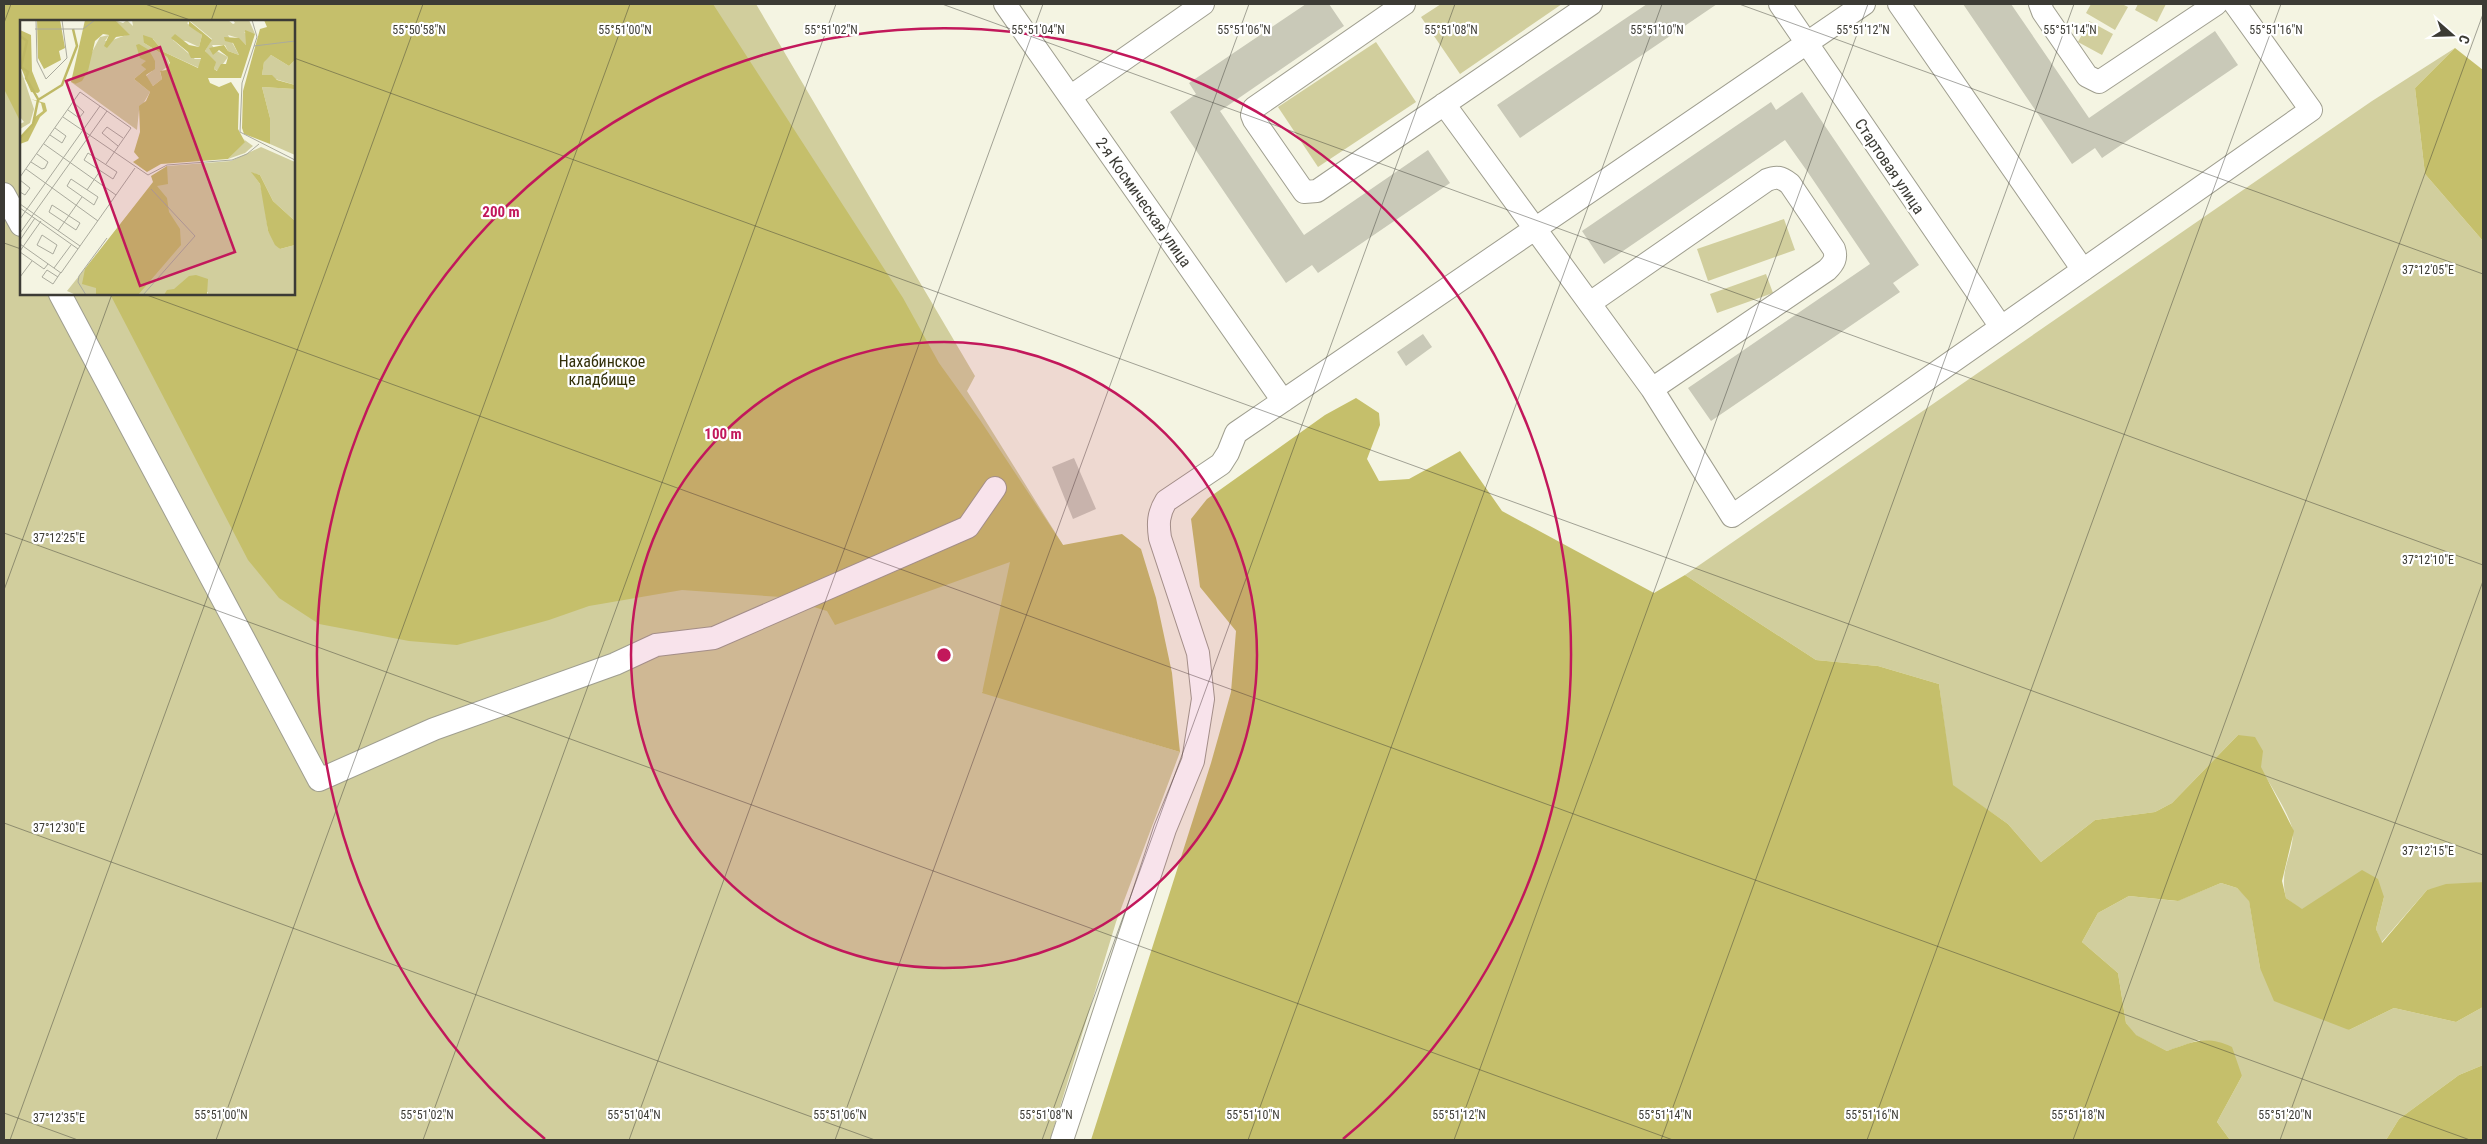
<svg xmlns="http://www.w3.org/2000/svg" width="2487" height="1144" viewBox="0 0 2487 1144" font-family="'Roboto Condensed',sans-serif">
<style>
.green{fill:#d1ce9d;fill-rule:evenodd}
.forest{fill:#c5bf6b}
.building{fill:#c9c9b8}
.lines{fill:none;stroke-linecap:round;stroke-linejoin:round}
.minor-casing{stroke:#9f9e8f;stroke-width:24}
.minor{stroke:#fff;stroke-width:22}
.ticks{fill:none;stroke:#3c3b35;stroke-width:1;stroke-opacity:0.45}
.ring{fill:none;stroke:#c2185b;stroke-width:2.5}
.labels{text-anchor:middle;stroke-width:4.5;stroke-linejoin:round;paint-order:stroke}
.street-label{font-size:16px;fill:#3c3b35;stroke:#fff}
.park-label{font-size:16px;fill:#33300a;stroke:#fff}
.inset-river{fill:none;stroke:#bfb965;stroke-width:2.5}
.inset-road{fill:none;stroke:#aaaa9d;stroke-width:1}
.view{fill:#c2185b;fill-opacity:0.15;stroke:#c2185b;stroke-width:2.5}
.inset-edge{fill:none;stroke:#3c3b35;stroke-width:2.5}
.ticks-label{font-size:12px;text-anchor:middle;fill:#3c3b35;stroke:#fff;stroke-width:4.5;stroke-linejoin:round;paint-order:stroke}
.centre{fill:#c2185b;stroke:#fff;stroke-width:2.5}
.ring-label{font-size:15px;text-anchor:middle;font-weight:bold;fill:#c2185b;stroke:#fff;stroke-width:4.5;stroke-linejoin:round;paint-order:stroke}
</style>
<rect width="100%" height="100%" fill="#f4f4e2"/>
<path class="green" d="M4,4H756L975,376L967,391L1063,545L982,692L1180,752L1116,922L1050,1140H4ZM21,21H294V294H21Z
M1441,4H1562L1460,74L1421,17Z
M2091,4H2122L2128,7L2115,30L2086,13Z
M2138,4H2166L2157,22L2135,10Z
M2089,21L2113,34L2102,55L2078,42Z
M1376,42L1416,102L1318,167L1278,107Z
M2455,48L2415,88L2425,174L2483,241V882L2427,890L2381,943L2376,929L2384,897L2302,910L2286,898C2279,869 2292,859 2293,833C2294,818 2249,750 2238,735L2172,803L2155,812L2095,820L2041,862L2008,824L1952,785L1939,684L1878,666L1816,660L1685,575L2372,101Z
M1784,219L1795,250L1708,281L1697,249Z
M1766,274L1773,293L1717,313L1710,294Z
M2221,883L2237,888L2249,900L2260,968L2349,1030L2394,1008L2456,1022L2483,1007V1065L2459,1075L2399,1119L2386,1140H2230L2217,1122L2242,1076L2199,1040L2167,1051L2135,1035L2126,1023L2118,973L2082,942L2098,913L2129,896L2177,901Z"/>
<path class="forest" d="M4,4H713L903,298L939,363L980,420L1063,545L1122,534L1141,549L1156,598L1172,673L1180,752L982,693L1010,562L835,625L827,611L781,597L682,590L589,606L549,620L457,645L409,641L319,624L279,598L248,560L110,294H294V21H21V123L4,89Z
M2455,48L2483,70V241L2425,174L2415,88Z
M1356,398L1379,413L1380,425L1367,459L1379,481L1409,479L1460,451L1502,511L1654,593L1685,575L1816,660L1878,666L1939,684L1953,785L2008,824L2041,862L2095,820L2155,812L2172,803L2238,735L2255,737L2263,751L2261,767L2294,831L2282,881L2286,898L2302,909L2362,870L2378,879L2384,897L2376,929L2382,943L2427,890L2446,884L2483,882V1007L2456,1022L2394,1008L2349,1030L2274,1001L2260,968L2249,901L2237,888L2221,883L2178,901L2129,896L2098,913L2082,942L2118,973L2126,1023L2136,1035L2167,1051C2193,1042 2206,1035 2232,1047L2242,1076L2217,1122L2230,1140H1091L1211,763L1231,692L1236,631L1200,587L1191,519L1207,499L1325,415Z
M2483,1065V1140H2386L2399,1119L2459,1075Z"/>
<path class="building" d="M1306,4H1329L1344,26L1220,111L1304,235L1428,150L1450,183L1318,273L1312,265L1286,283L1170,112L1196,94L1189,83Z
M1647,4H1717L1520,138L1497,105Z
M1963,4H2011L2089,118L2215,31L2238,65L2102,158L2095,148L2072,164Z
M1802,92L1919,265L1893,283L1900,292L1711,421L1688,388L1870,264L1807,171L1785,140L1604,264L1582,231L1771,102L1776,110Z
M1423,334L1432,347L1406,366L1397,352Z
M1074,458L1096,509L1073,519L1052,467Z"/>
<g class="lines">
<g class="minor-casing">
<path id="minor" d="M1005,4L1283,401
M1404,4L1254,108L1252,115L1254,120L1304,192L1317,191L1591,4
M1780,4L2001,327
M1899,4L2083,270
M2040,4L2043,12L2087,76L2099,82L2216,4
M1070,97L1203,4
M1444,104L1652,389L1732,516L2311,110L2235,4
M4,194L21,225
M60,294L319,780L434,729L615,664L656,645L714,638L968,527L995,488
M1590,303L1767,180C1777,176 1781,177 1790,184L1834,249C1837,258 1834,263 1827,270L1652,389
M1062,1140L1165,829L1193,761L1203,699L1198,653L1160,538C1158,524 1158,514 1166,501L1221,464L1228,453L1236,433L1864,4"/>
</g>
<use href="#minor" class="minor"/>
</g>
<path class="ticks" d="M145,4L193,21M942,4L2483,565M1739,4L2483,274M211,21L217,4M4,23L11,4M294,58L2483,855M4,243L21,249M144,294L2470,1140M4,533L1673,1140M4,590L112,294M4,823L875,1140M4,1113L78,1140M10,1140L423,4M216,1140L630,4M423,1140L836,4M629,1140L1043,4M835,1140L1249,4M1042,1140L1455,4M1248,1140L1662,4M1454,1140L1868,4M1661,1140L2074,4M1867,1140L2281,4M2073,1140L2483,14M2280,1140L2483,581"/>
<circle cx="944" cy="655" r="313" fill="#c2185b" fill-opacity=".12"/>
<g class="ring">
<circle cx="944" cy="655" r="313"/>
<path d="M545 1139A627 627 0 1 1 1343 1139"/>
</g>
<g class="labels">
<g class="street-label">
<text transform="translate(1890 166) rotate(56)" y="6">Стартовая улица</text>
<text transform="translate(1144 202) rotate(55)" y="6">2-я Космическая улица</text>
</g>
<g class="park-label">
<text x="602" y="367">Нахабинское<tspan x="602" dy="18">кладбище</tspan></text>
</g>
</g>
<g transform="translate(20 20)">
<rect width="275" height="275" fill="#f4f4e2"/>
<path d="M95,0L103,3L107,0L113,6L112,0H208L213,4L215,3L213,0H229L235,14L224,12L228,15L226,25L218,18L208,15L219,35L208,31L205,25H192L195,30L208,37L198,51L194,49L195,45L185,31L192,19L170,1L167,3L182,15L179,27L166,21L153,20L175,39H181L179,48L144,32L133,19L124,23L147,37L150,45L140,52L142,59L133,66L126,56L132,51L131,33L119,35L127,41L126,49L114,59L130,72L119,91L117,110L51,62L55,64L80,17L89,15L85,21H90L106,15ZM251,35L269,46L275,40V65L242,55L244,41ZM0,47L14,89L10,103L0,109V104L4,102L0,97ZM242,67L275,69V135L250,124V98ZM222,118L233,126L225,133L208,139L225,121ZM241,127L275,142V201L253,181L240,155L232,153L240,164L244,181L248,211L260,229L275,225V275H187L188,272L160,275H56L47,271L147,146L211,141Z" fill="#d1ce9d"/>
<path d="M17,0H40L45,28L39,31L41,40L24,49L18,38ZM65,0H95L110,15L96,17L87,28L84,26L89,15L83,14L75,21L68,51L62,61L55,64L51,62ZM244,0H275V40L269,46L251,35L244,42L242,55H252L257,60L275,65L274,69L242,67L250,98V124L224,114L222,108L223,71L240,9L247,7ZM169,1L192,20L185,31L196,42L194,49L197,51L201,44H206L208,37L199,30L193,35L189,28L204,25L208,31L219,35L213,23L205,21L204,17L219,18L226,25L225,10L235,14L221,58H188L190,63L199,67L211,62L219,74L218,109L225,122L208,139L141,144L127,152L113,142L119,138L114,132L120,112L119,86L126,81L130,72L114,59L126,49L121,45L126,41L120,38L116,25L119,24L129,30L135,41V49L126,55L133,66L142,59L140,51L146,50L150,43L147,37L124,23L123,15L132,18L144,32L178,48L181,38H171L168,32L151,18L155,14L169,25L179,27L182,15L169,6ZM0,10L11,15L12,51L20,71L18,73L11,72L0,45ZM11,79L25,83L27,91L20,97L8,121L0,124V118L13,105L15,97L23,91L21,83ZM147,146L148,164L137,166L147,178L149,192L160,209L161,225L118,275H76V268L62,264L65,249L133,162L131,156ZM231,152L240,155L253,181L275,201V225L260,229L255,225L248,211L240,164ZM176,255L188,259L187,275H144L147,270L154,269L169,256Z" fill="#c5bf6b"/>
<path class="inset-river" d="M0,16L7,21L1,47L8,52L6,58L18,79M0,118L13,104L18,80L42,65L57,26L53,9"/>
<path class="inset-road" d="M16,0L17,41L26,59L47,38L42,0M232,0L237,17L222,63L220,112L275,140M15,9H63L75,0M234,26L275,21M48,90L59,98L64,92L53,82M43,97L128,155L147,145L212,140L227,134L239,124M30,115L42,123L46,116L35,108M24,124L96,175M98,126L82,113L87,107L103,118M68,133L97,152L93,159L64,140ZM11,142L22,149L25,148L28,142L17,134M6,149L78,201M0,157L60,72L111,108L86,144M51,159L78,177L74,185L47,166ZM0,160L10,168L5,175L0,172M67,170L80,151M0,184L60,226M32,185L60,203L56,210L29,192ZM0,188L58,229M0,199L80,86M38,211L62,177M0,213L87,91M22,215L37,225L33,234L17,225ZM0,220L15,198M0,224L41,253L115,148M0,231L21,201M0,232L24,249L28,244M34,248L51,225M0,257L12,241M38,257L27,250L22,257L33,264L41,252M66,275L58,262L59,256L87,218M123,275L175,216L131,169"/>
<path class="view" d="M140,27L215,232L120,266L46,61Z"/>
<rect width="275" height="275" class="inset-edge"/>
</g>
<g class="ticks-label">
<text x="419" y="34">55°50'58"N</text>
<text x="625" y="34">55°51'00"N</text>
<text x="831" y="34">55°51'02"N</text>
<text x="1038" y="34">55°51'04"N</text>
<text x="1244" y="34">55°51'06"N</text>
<text x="1451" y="34">55°51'08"N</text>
<text x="1657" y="34">55°51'10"N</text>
<text x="1863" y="34">55°51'12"N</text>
<text x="2070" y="34">55°51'14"N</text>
<text x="2276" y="34">55°51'16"N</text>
<text x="2428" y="274">37°12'05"E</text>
<text x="59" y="542">37°12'25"E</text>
<text x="2428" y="564">37°12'10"E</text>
<text x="59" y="832">37°12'30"E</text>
<text x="2428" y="855">37°12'15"E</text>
<text x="221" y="1119">55°51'00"N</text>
<text x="427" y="1119">55°51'02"N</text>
<text x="634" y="1119">55°51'04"N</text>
<text x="840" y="1119">55°51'06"N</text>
<text x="1046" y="1119">55°51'08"N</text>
<text x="1253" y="1119">55°51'10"N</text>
<text x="1459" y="1119">55°51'12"N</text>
<text x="1665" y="1119">55°51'14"N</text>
<text x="1872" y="1119">55°51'16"N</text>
<text x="2078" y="1119">55°51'18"N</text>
<text x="2285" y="1119">55°51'20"N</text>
<text x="59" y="1122">37°12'35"E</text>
</g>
<circle cx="944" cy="655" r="8" class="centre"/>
<g class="ring-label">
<text x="501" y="217">200 m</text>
<text x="723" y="439">100 m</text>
</g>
<rect width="2487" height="1144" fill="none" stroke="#3c3b35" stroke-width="10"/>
<g transform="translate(2452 35) rotate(110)" stroke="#ffffff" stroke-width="4" paint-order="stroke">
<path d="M0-4L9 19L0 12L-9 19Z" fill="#3c3b35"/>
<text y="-8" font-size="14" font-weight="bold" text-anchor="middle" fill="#3c3b35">С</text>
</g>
</svg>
